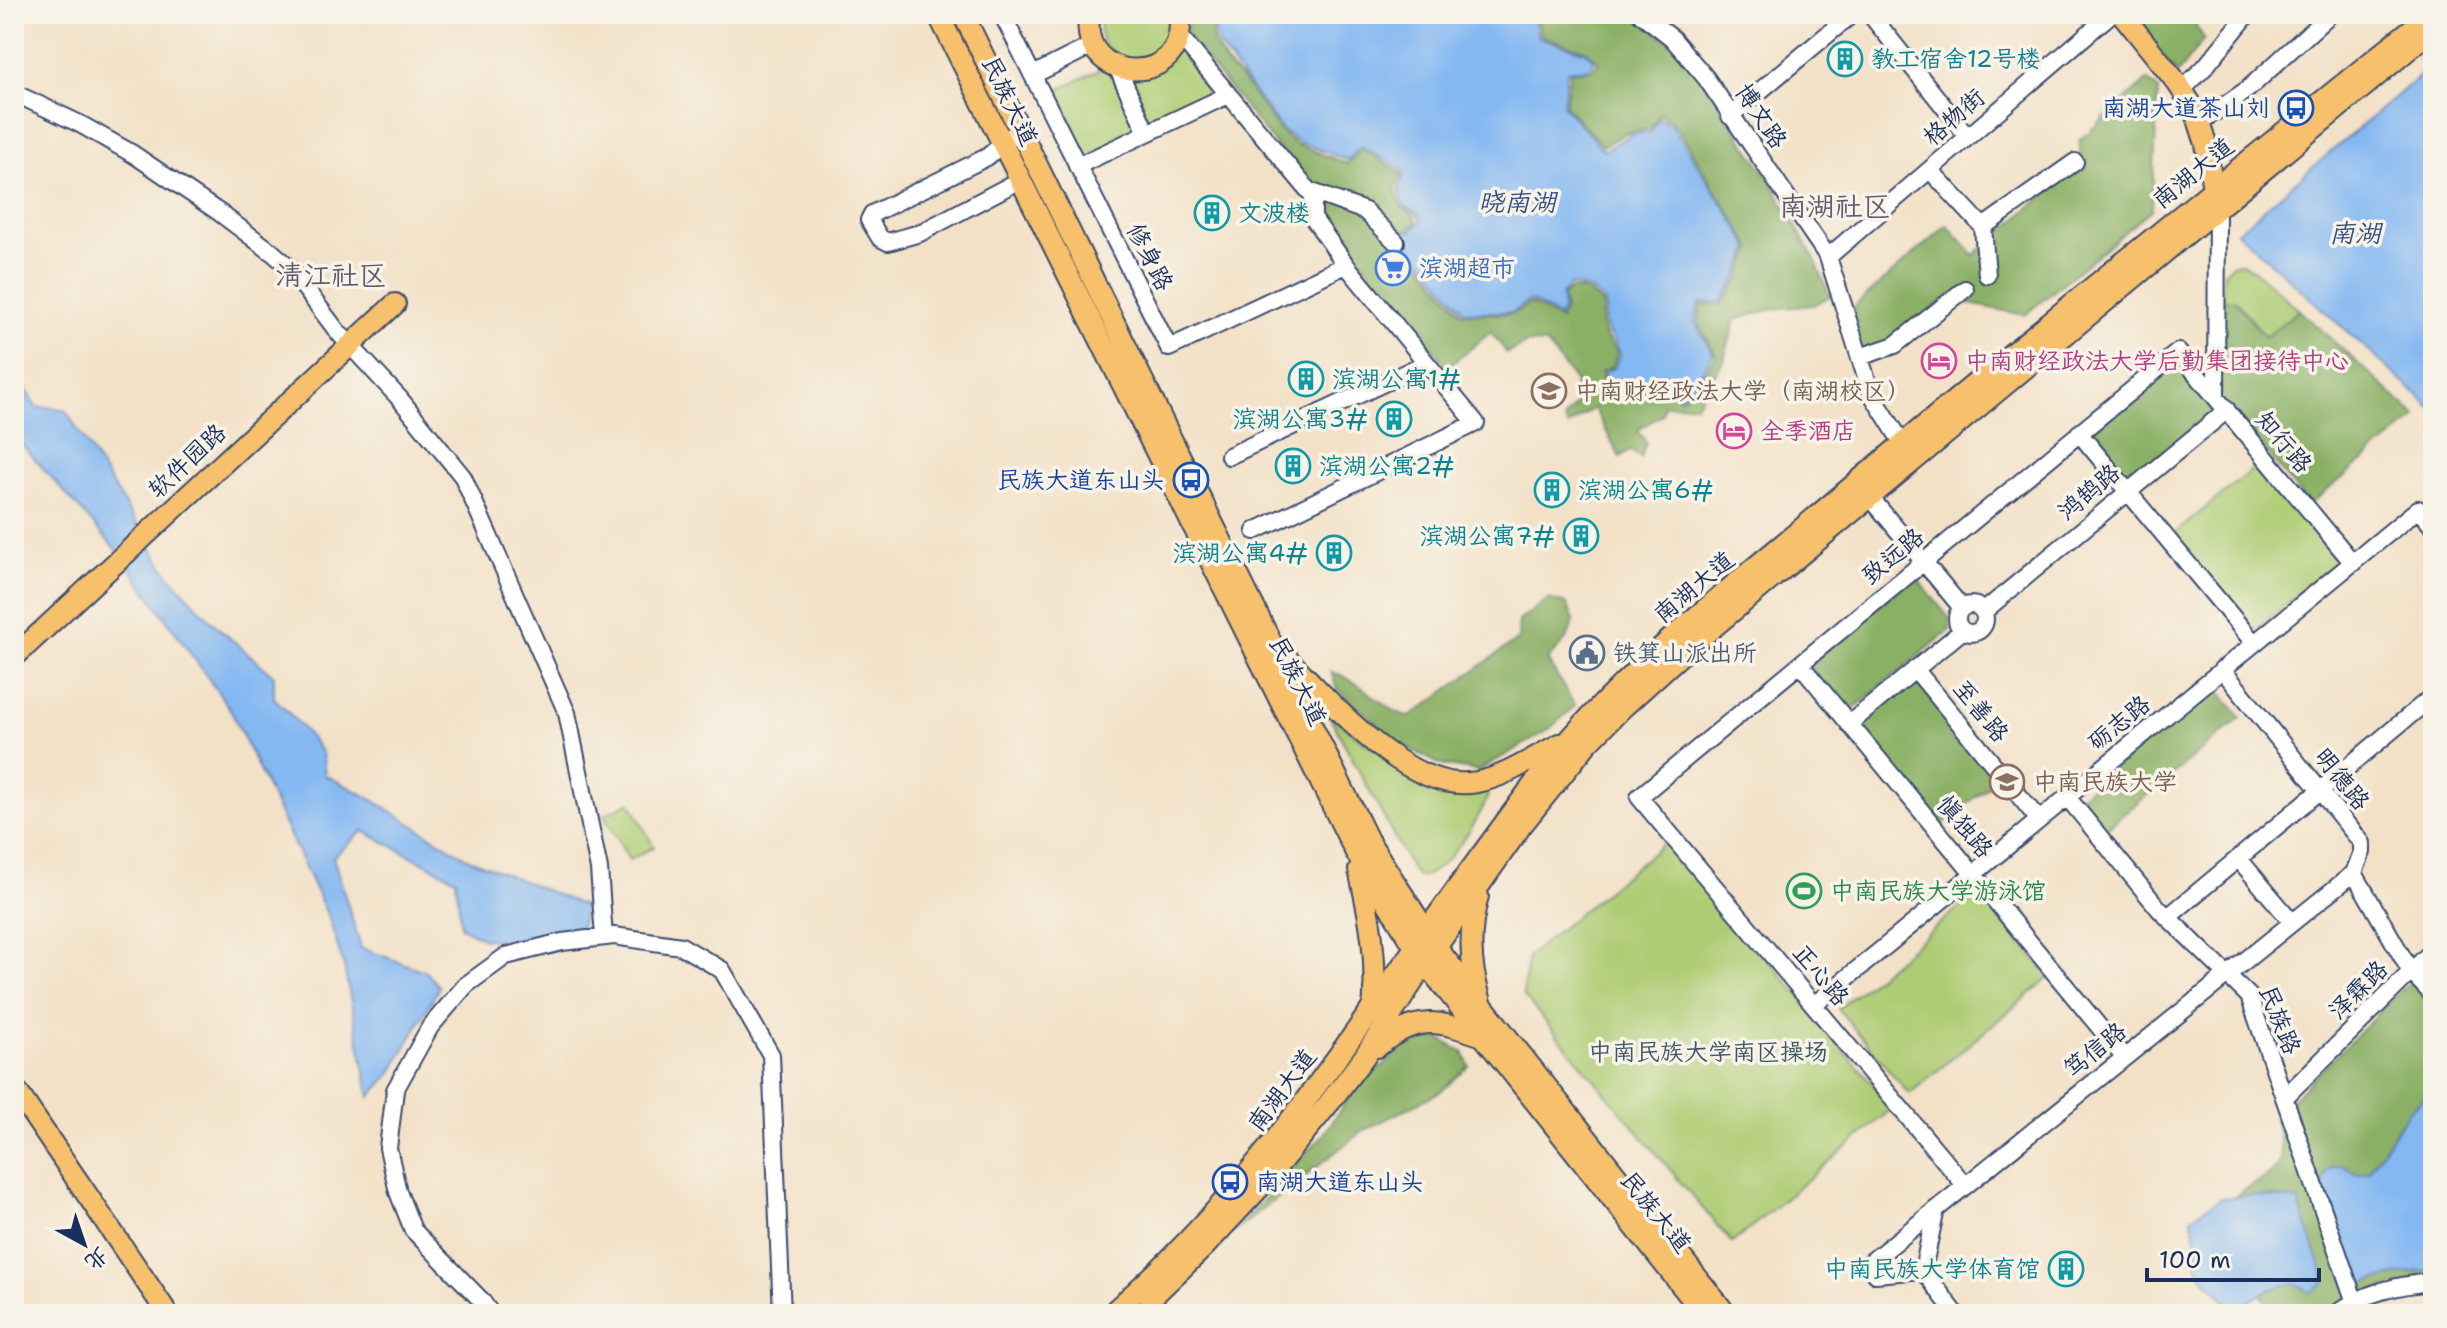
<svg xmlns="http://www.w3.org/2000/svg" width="2447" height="1328" viewBox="0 0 2447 1328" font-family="'Shantell Sans','LXGW WenKai TC',sans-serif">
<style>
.green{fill:#aecc73;stroke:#647e68;stroke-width:2}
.forest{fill:#8ab065;stroke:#527062;stroke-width:2}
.water{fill:#84b8f2;stroke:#5074a8;stroke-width:2}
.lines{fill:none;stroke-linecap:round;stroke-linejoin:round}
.minor-casing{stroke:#3b4a6e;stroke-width:20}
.major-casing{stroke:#3b4a6e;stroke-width:24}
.minor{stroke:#fff;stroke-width:16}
.major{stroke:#f7c06c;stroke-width:20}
.labels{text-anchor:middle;stroke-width:7;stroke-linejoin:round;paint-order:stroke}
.culture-label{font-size:24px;fill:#0d838f;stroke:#f7f3e8;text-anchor:start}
.street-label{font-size:24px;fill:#1b2f5e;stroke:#f7f3e8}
.transit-label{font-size:24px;fill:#164399;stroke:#f7f3e8;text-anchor:end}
.shop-label{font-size:24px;fill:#366cbe;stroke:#f7f3e8;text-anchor:start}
.hotel-label{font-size:24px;fill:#b23c85;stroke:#f7f3e8;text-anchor:start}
.education-label{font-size:24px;fill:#785e54;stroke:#f7f3e8;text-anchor:start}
.service-label{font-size:24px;fill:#4e5e75;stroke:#f7f3e8;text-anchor:start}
.leisure-label{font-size:24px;fill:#27864d;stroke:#f7f3e8;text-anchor:start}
.park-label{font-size:24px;fill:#405663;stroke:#f7f3e8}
.water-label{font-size:26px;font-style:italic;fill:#355183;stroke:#f7f3e8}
.quarter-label{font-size:28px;fill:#605970;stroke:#f7f3e8}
</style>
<rect width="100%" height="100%" fill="#f7f3e8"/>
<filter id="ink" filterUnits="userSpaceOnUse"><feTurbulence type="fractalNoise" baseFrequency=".0125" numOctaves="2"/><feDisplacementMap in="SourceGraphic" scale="16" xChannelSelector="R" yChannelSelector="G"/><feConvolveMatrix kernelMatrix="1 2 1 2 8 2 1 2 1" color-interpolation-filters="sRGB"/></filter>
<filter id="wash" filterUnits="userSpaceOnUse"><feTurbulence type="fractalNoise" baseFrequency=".006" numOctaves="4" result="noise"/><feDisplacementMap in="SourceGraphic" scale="32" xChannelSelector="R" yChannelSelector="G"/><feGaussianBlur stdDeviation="1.8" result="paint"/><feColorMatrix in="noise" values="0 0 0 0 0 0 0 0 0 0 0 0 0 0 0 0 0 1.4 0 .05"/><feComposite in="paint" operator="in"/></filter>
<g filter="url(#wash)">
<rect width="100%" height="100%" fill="#f3e1c7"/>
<path class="green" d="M1101,14H1168C1179,77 1087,73 1101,14Z
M1183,47L1222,94L1149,128L1128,78Z
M1102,68L1116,75L1141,131L1081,160L1051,94Z
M2242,263L2253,269L2299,310L2265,337L2235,300L2222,299L2224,273L2232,264Z
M2259,464L2339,561L2253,632L2173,535Z
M1329,715L1365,743L1485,790L1488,794C1483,816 1442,877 1418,877L1412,870Z
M630,802L654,847L629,860L604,815Z
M1668,840L1893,1108L1732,1243L1523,995L1528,956Z
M1979,891L2050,977L1909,1094L1838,1009Z"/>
<path class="forest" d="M1187,14H1209L1214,44L1228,66L1244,82L1281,132L1296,144L1347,164L1362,149L1402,174L1395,189L1401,207L1414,215L1417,222L1410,230L1397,231L1400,244L1410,250L1462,313L1513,314L1529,304C1540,306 1549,315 1560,320L1565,310L1562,296L1571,289C1586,289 1593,294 1603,305C1601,318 1600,331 1609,341C1612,345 1616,348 1617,353L1613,366L1601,372L1604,391H1665L1681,398L1694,387L1716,356L1698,322L1701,305L1722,304L1739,280L1752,248L1677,127L1660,114L1650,129L1626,133L1603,146L1565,106L1570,72L1592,70L1599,62L1588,51L1540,35L1537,14H1634L1671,43L1703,81L1772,183L1816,262L1830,296L1814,305L1772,309L1735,320L1724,360L1696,404L1664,405L1662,414L1638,430L1646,442L1641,458L1630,450L1620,457L1594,408L1568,426L1564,418L1581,399L1575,391L1576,382L1546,344L1527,343L1507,353L1491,332L1448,367L1361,261L1351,265L1317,219L1315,193L1187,37Z
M2129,14H2189L2204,39L2177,74Z
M2147,80L2158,89L2152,209L2025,315L1945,299L1895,345L1861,359L1853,308L1947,225L1974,255L2080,165V140Z
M2222,299L2234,300L2265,337L2299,310L2417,417L2309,505L2220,396Z
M2177,360L2217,408L2127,483L2087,435Z
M1915,576L1950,619V630L1847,714L1807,665Z
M1548,599L1567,604L1574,620L1568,637L1547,660L1575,706L1547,731L1478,771L1441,765L1399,743L1337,689L1331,672C1361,679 1380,709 1410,717L1518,639L1519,621Z
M1914,678L1997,779L1940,826L1857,725Z
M2215,685L2241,718L2103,831L2077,799Z
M2411,981L2433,1002V1089L2409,1111L2368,1172L2357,1174L2343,1165L2333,1167L2325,1174L2357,1281L2362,1283L2404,1273L2433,1270V1277L2348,1297L2327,1314H2277L2261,1295L2287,1283L2303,1285L2298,1201L2271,1196H2235C2281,1167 2288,1173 2275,1116Z
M1438,1038L1463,1052L1469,1066L1441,1091L1361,1132L1233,1233L1324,1134L1351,1094L1408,1043Z"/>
<path class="water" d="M1212,14H1533L1538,37L1586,52L1595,61L1590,68L1567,71L1563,106L1604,151L1631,134L1651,132L1659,118L1674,128L1750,247L1737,278L1721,302L1699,303L1695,322L1713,354L1693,386L1680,396L1662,388L1606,389L1603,374L1615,367L1620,353C1610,330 1601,336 1606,304C1595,291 1587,287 1570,285L1561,295L1563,309L1559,317C1548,312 1541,304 1529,301L1513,312H1465L1412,248L1401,242L1399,232L1411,231L1421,221L1418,214L1403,206L1399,189L1405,172L1361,146L1348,160L1299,142L1282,130L1217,43Z
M2433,65V409L2237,232Z
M14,368L36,407L56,408L66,411L168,574L214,624L274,676V698C283,706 319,745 322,754C324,760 324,768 325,775L368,797L467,858L584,906L581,928L523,941L484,939L461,927L456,879L363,831L333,857L361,948L425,971L439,987L391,1074L370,1097L344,967L329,918L230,709L120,554L14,436Z
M2433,1089V1270L2404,1273L2362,1283L2357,1281L2352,1273L2323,1188C2323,1175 2327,1167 2341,1165L2357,1174L2368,1172L2409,1111Z
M2253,1195L2298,1201L2326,1281L2310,1293C2288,1269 2257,1300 2233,1309L2203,1277L2196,1264L2197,1243L2191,1217L2222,1198Z"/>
</g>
<g filter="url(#ink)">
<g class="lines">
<g class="minor-casing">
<path id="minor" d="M1002,14L1169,348L1346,265
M1641,14L1672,38L1706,78L1828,257L1871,393L1903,444
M1870,14L1968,137
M1179,35L1313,196V218L1346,265L1476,423L1255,531
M1117,67L1147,133
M1033,75L1093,45
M2182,90L2205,67L2248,14
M14,93L80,124L133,154L220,213L273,253L288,266L337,331L400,399L463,477L567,713L599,869L604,937
M1730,116L1852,14
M2199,123L2248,89L2330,14
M1020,129L987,157L872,214L869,220L880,238L888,242L920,233L1020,180
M1077,166L1228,95
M1930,170L1983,227L1987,275
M1315,193L1365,211L1396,242
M1983,227L2075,162
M1828,257L2111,14
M1860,357L1895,345L1965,289
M2216,397L2217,208
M2079,433L2254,643
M1229,456L1426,363
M1870,497L1962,608
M1957 619a14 14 0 1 1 28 0a14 14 0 1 1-28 0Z
M1983,612L2227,410
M1800,664L2124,1057
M1915,669L2039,820
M1849,724L1962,631
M2067,797L2159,909L2249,996L2359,1314
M2238,858L2292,922
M2354,873L2411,972L2433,995
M2168,917L2433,696
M1814,1005L2418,509L2433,527
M2284,1098L2433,950
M1965,1185L1639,797L2178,352L2353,563
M1923,1270L1875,1274L1867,1265L2354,873L2362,852V843L2222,669
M1923,1270L1936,1209
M1923,1270L1956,1314
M491,1314L481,1300L413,1230L398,1192L388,1148L395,1090L430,1027L466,985L506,956L562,942L614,936L681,946L722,970L771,1055L782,1314
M2336,1314C2364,1292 2398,1285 2433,1282"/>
</g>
<g class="major-casing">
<path id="major" d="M938,14L1355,851L1425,963L1704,1314
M963,14L1368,840L1436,947L1726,1314
M1090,14C1075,85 1191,91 1179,14
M2122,14L2178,84L2195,110L2206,144L2213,190L2218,197
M1283,654C1328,698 1408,796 1477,782C1506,777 1534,757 1560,744
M14,657L395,304
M1359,870C1370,917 1378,960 1373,1009
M1478,896C1469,931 1469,962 1480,998
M1377,1047C1418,1014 1435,1020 1483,1036
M14,1087L168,1314
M1150,1299L1205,1246L1261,1186L1330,1102L1364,1057L1425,963L1521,826L1586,745L1623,707L1687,649L2433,29
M1111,1314C1240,1202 1326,1074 1423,936C1463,879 1504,824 1545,769C1629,663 1741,581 1843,494C2036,331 2234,173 2430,14"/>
</g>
<use href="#minor" class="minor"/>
<use href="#major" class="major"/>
</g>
</g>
<defs>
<g id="building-ring" transform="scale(1.8)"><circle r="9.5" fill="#f7f3e8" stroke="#0f9aa8" stroke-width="1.5"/><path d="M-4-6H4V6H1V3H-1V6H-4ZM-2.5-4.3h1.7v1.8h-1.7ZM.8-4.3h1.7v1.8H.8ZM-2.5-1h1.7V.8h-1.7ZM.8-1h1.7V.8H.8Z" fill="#0f9aa8"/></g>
<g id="bus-ring" transform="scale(1.8)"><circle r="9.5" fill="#f7f3e8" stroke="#1a4fb4" stroke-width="1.5"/><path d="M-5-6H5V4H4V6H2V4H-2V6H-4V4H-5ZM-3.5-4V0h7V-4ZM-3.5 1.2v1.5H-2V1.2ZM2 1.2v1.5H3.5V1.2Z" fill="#1a4fb4"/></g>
<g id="supermarket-ring" transform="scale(1.8)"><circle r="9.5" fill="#f7f3e8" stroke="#3f7fe0" stroke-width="1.5"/><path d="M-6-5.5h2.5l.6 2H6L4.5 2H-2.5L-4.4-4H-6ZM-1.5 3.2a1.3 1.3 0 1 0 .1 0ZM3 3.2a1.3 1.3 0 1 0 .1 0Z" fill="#3f7fe0"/></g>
<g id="hotel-ring" transform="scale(1.8)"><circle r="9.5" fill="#f7f3e8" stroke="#d1479c" stroke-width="1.5"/><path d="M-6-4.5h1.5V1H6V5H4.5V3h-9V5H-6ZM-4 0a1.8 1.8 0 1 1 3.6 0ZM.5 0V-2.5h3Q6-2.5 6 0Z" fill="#d1479c"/></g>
<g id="university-ring" transform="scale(1.8)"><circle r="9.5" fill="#f7f3e8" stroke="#8d6e63" stroke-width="1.5"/><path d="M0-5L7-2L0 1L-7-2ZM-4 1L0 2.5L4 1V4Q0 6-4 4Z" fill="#8d6e63"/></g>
<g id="civic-ring" transform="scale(1.8)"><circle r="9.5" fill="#f7f3e8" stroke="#5c6f8a" stroke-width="1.5"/><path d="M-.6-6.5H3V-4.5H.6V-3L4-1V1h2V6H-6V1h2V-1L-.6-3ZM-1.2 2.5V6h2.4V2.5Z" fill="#5c6f8a"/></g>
<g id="stadium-ring" transform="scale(1.8)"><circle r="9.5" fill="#f7f3e8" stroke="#2e9e5b" stroke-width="1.5"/><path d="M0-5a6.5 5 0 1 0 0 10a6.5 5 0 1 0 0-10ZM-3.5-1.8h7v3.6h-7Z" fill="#2e9e5b"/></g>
</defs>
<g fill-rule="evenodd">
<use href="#building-ring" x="1845" y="59"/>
<use href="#bus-ring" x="2296" y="108"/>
<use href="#building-ring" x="1212" y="213"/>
<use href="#supermarket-ring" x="1393" y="268"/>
<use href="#hotel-ring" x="1939" y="361"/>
<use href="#building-ring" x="1306" y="379"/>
<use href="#university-ring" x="1549" y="391"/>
<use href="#building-ring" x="1394" y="419"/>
<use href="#hotel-ring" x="1734" y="431"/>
<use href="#building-ring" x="1293" y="466"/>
<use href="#bus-ring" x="1191" y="480"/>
<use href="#building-ring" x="1552" y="490"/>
<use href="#building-ring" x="1581" y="536"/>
<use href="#building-ring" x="1334" y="553"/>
<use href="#civic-ring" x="1587" y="653"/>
<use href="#university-ring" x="2007" y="782"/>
<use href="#stadium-ring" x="1804" y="891"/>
<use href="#bus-ring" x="1230" y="1182"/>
<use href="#building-ring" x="2066" y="1269"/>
</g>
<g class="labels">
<g class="culture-label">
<text x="1871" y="67">教工宿舍12号楼</text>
<text x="1238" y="221">文波楼</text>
<text x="1332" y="387">滨湖公寓1#</text>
<text x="1368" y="427" text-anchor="end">滨湖公寓3#</text>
<text x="1319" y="474">滨湖公寓2#</text>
<text x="1578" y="498">滨湖公寓6#</text>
<text x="1555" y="544" text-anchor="end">滨湖公寓7#</text>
<text x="1308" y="561" text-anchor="end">滨湖公寓4#</text>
<text x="2040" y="1277" text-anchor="end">中南民族大学体育馆</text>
</g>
<g class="street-label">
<text transform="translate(1010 101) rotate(64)" y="8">民族大道</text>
<text transform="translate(1761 116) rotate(56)" y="8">博文路</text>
<text transform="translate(1954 117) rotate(-41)" y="8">格物街</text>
<text transform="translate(2193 173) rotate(-39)" y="8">南湖大道</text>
<text transform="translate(1150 257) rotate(63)" y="8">修身路</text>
<text transform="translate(2284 442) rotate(50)" y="8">知行路</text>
<text transform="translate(187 461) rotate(-43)" y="8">软件园路</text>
<text transform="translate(2089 492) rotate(-40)" y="8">鸿鹄路</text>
<text transform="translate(1893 556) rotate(-40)" y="8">致远路</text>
<text transform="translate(1694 587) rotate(-40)" y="8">南湖大道</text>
<text transform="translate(1298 681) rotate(63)" y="8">民族大道</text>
<text transform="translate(1981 711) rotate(51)" y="8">至善路</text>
<text transform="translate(2119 723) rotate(-39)" y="8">砺志路</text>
<text transform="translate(2342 779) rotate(51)" y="8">明德路</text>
<text transform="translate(1965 827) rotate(50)" y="8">慎独路</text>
<text transform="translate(1821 975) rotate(50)" y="8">正心路</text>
<text transform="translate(2358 990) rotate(-45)" y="8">泽霖路</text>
<text transform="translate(2280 1020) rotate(68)" y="8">民族路</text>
<text transform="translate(2095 1050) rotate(-39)" y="8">笃信路</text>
<text transform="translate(1282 1090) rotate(-53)" y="8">南湖大道</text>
<text transform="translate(1656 1212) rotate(51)" y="8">民族大道</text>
</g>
<g class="transit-label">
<text x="2270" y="116">南湖大道茶山刘</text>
<text x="1165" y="488">民族大道东山头</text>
<text x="1256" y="1190" text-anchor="start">南湖大道东山头</text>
</g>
<g class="shop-label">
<text x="1419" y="276">滨湖超市</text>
</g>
<g class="hotel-label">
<text x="1965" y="369">中南财经政法大学后勤集团接待中心</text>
<text x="1760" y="439">全季酒店</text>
</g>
<g class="education-label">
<text x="1575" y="399">中南财经政法大学（南湖校区）</text>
<text x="2033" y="790">中南民族大学</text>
</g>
<g class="service-label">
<text x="1613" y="661">铁箕山派出所</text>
</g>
<g class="leisure-label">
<text x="1830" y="899">中南民族大学游泳馆</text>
</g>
<g class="park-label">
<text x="1708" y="1060">中南民族大学南区操场</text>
</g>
<g class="water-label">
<text x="1517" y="211">晓南湖</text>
<text x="2355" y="242">南湖</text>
</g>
<g class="quarter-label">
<text x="1835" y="216">南湖社区</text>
<text x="331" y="285">清江社区</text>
</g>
</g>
<rect width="2447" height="1328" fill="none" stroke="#f7f3e8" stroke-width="48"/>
<g transform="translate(84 1244) rotate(140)" stroke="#f7f3e8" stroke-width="6" paint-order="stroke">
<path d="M0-6L14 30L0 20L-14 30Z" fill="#1b2f5e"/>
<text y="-12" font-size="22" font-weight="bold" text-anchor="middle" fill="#1b2f5e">北</text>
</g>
<path d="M2147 1268v12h172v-12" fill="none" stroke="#1b2f5e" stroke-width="4"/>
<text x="2159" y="1268" font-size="24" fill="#1b2f5e" stroke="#f7f3e8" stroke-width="6" paint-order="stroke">100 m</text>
</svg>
